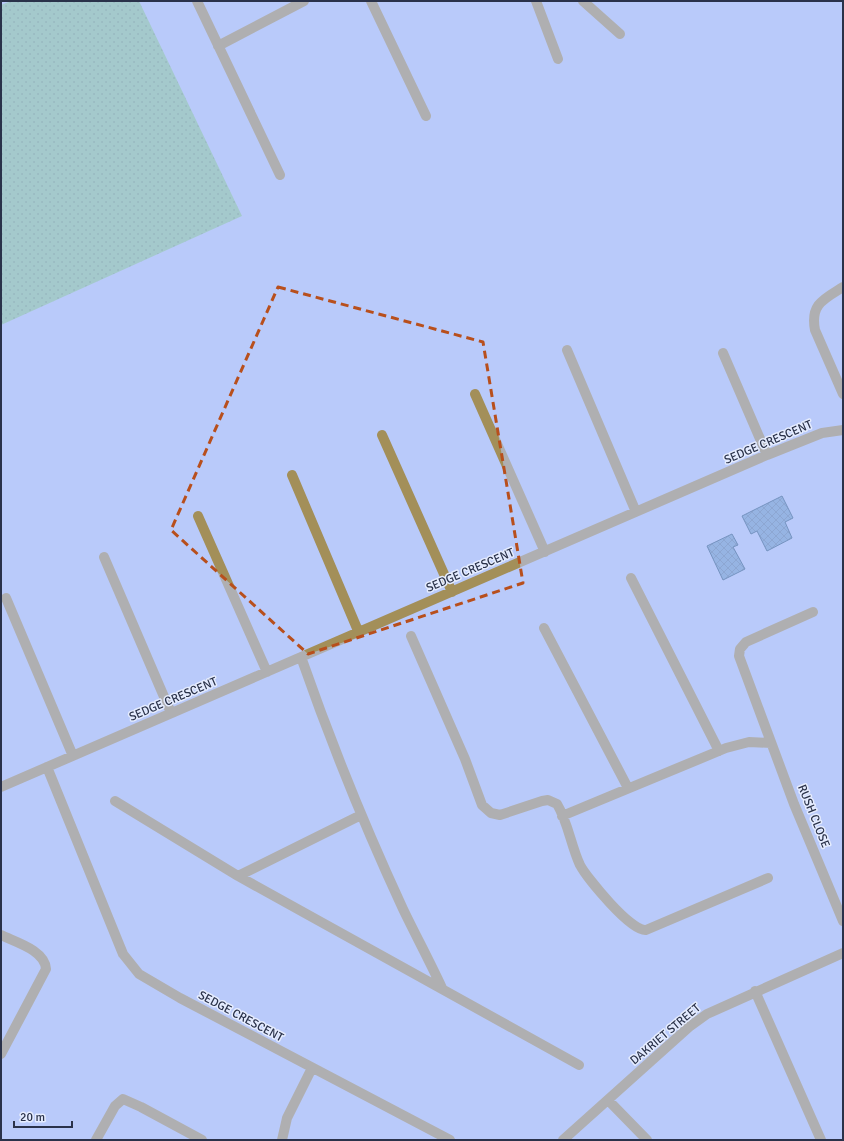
<svg xmlns="http://www.w3.org/2000/svg" width="844" height="1141" viewBox="0 0 844 1141" font-family="Signika,sans-serif">
<style>
.grass{fill:url(#grass-dots)}
.building{fill:url(#building-cross-hatch);stroke:#23517b}
.lines{fill:none;stroke-linecap:round;stroke-linejoin:round}
.street{stroke:#a38f59;stroke-width:10}
.marked{fill:none;stroke:#b84f1c;stroke-width:3;stroke-dasharray:8 5;stroke-linejoin:round}
.labels{text-anchor:middle;stroke-width:3;stroke-linejoin:round;paint-order:stroke}
.street-label{font-size:12px;fill:#2a324a;stroke:#e5ecfe}
</style>
<defs>
<pattern id="grass-dots" width="8" height="8" patternUnits="userSpaceOnUse"><rect width="8" height="8" fill="#8ac895"/><path d="M2 2h.1M6 6h.1" fill="none" stroke="#71a37c" stroke-width="1.8" stroke-linecap="round"/></pattern>
<pattern id="building-cross-hatch" width="8" height="8" patternUnits="userSpaceOnUse"><rect width="8" height="8" fill="#6a99c8"/><path d="M0 0l8 8M0 8l8-8" fill="none" stroke="#577da4"/></pattern>
</defs>
<rect width="100%" height="100%" fill="#b9cafa"/>
<path class="grass" d="M11,1H139L242,216L1,325V5Z"/>
<path class="building" d="M782,496L793,518L785,522L792,538L767,551L757,531L751,534L742,516Z
M732,534L738,545L733,547L745,569L723,580L707,546Z"/>
<g class="lines">
<path class="street" d="M197,1L280,175
M371,1L426,116
M536,1L558,59
M583,1L620,34
M218,46L304,1
M843,287C824,299 810,304 815,330L843,394
M567,350L636,512
M723,353L767,455
M475,394L545,552
M382,435L452,592
M292,475L359,633
M198,516L267,672
M104,557L171,713
M631,578L719,751
M6,598L73,756
M813,612L746,642L740,649L739,656L794,804L843,921
M544,628L628,788
M411,636L465,759L482,805L491,813L500,815L542,801L548,800L557,804C568,822 571,846 580,865C587,878 631,932 646,930L768,878
M301,657C331,743 365,827 403,909C416,936 430,962 442,988
M47,767L123,954L139,974L180,998L450,1140
M1,787L767,455L822,433L843,430
M115,801L238,876L579,1065
M562,816L726,748L749,742L771,743
M238,876L361,815
M1,935C15,942 45,950 46,969L1,1054
M755,991L821,1140
M608,1100L647,1140
M96,1140L115,1106L123,1099L141,1107L202,1140
M282,1140L287,1118L312,1068
M563,1140L689,1027L707,1014L843,953"/>
</g>
<path d="M0 0H844V1141H0ZM278,287L483,342L523,583L308,654L171,530Z" fill="#b9cafa" fill-opacity=".55" fill-rule="evenodd"/>
<path class="marked" d="M278,287L483,342L523,583L308,654L171,530Z"/>
<g class="labels">
<g class="street-label">
<text transform="translate(768 442) rotate(-23)" y="4">SEDGE CRESCENT</text>
<text transform="translate(470 570) rotate(-23)" y="4">SEDGE CRESCENT</text>
<text transform="translate(173 699) rotate(-23)" y="4">SEDGE CRESCENT</text>
<text transform="translate(814 816) rotate(68)" y="4">RUSH CLOSE</text>
<text transform="translate(241 1016) rotate(28)" y="4">SEDGE CRESCENT</text>
<text transform="translate(665 1034) rotate(-40)" y="4">DAKRIET STREET</text>
</g>
</g>
<rect width="844" height="1141" fill="none" stroke="#2a324a" stroke-width="4"/>
<path d="M14 1121v6h58v-6" fill="none" stroke="#2a324a" stroke-width="2"/>
<text x="20" y="1121" font-size="12" fill="#2a324a" stroke="#e5ecfe" stroke-width="3" paint-order="stroke">20 m</text>
</svg>
